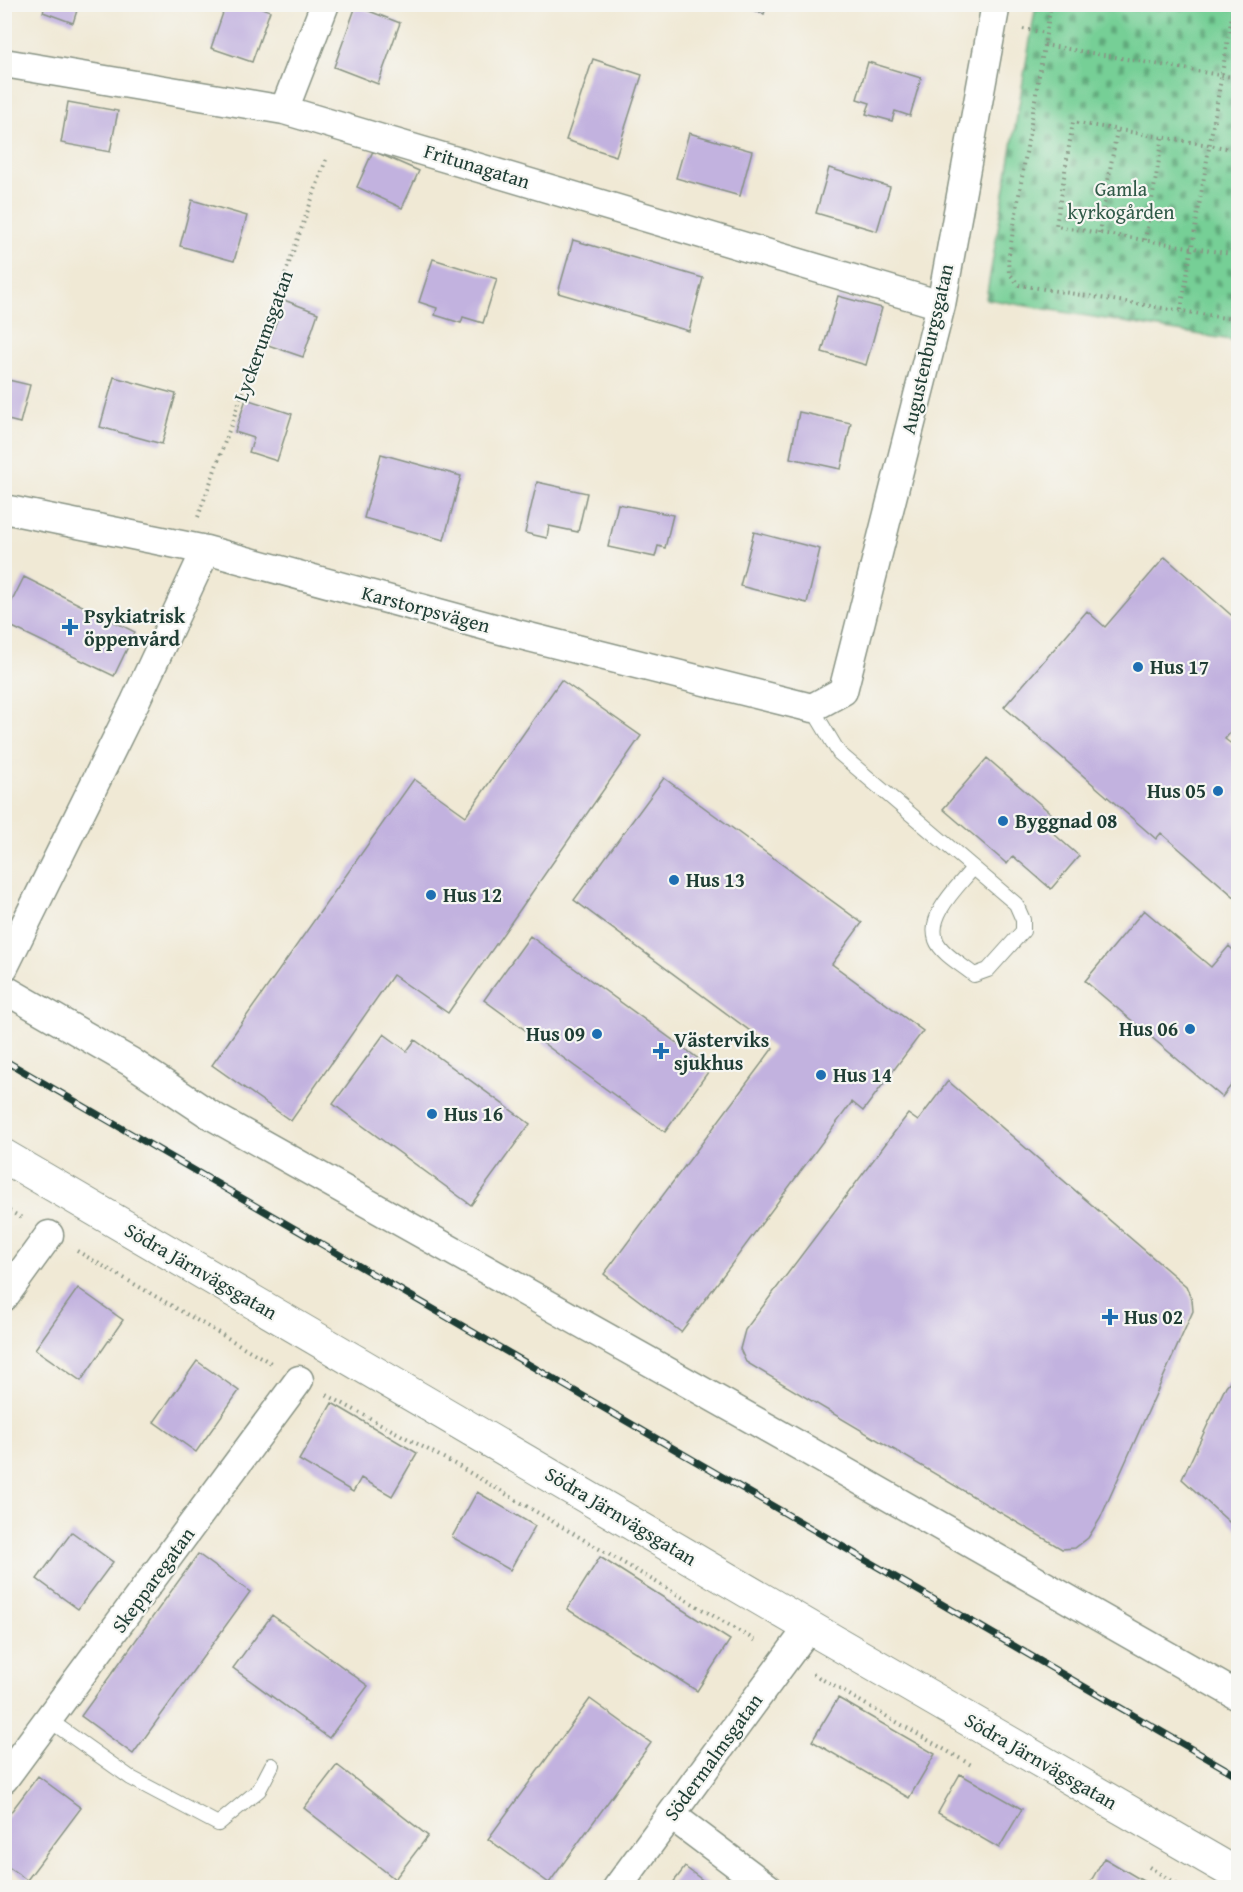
<svg xmlns="http://www.w3.org/2000/svg" width="1243" height="1892" viewBox="0 0 1243 1892" font-family="'Gentium Book Plus',serif">
<style>
.cemetery{fill:url(#cemetery-stones);stroke:#4a8665;stroke-width:1.5}
.building{fill:#c2b2df}
.lines{fill:none;stroke-linecap:round;stroke-linejoin:round}
.service-casing{stroke:#889384;stroke-width:16}
.minor-casing{stroke:#889384;stroke-width:31}
.tertiary-casing{stroke:#889384;stroke-width:35}
.path{stroke:#889384;stroke-width:4;stroke-dasharray:1.5 4.5;stroke-linecap:butt}
.service{stroke:#fff;stroke-width:14}
.minor{stroke:#fff;stroke-width:28}
.tertiary{stroke:#fff;stroke-width:33}
.rail-casing{stroke:#1f3d34;stroke-width:7}
.rail{stroke:#f6f6f2;stroke-width:4.5;stroke-dasharray:14;stroke-linecap:butt}
.poi-dot{fill:#1f6fb2;stroke:#f6f6f2;stroke-width:2}
.labels{text-anchor:middle;stroke-width:4.5;stroke-linejoin:round;paint-order:stroke}
.street-label{font-size:20px;fill:#1f3d34;stroke:#f6f6f2}
.park-label{font-size:20px;fill:#305a48;stroke:#f6f6f2}
.poi-label{font-size:20px;font-weight:bold;fill:#1f3d34;stroke:#f6f6f2;text-anchor:start}
</style>
<defs>
<pattern id="cemetery-stones" width="16" height="16" patternUnits="userSpaceOnUse" patternTransform="scale(1.5)"><rect width="16" height="16" fill="#76cf96"/><path d="M2 7V4a2 2 0 0 1 4 0v3zM10 15v-3a2 2 0 0 1 4 0v3z" fill="#60a97b"/></pattern>
</defs>
<rect width="100%" height="100%" fill="#f6f6f2"/>
<filter id="ink" filterUnits="userSpaceOnUse"><feTurbulence type="fractalNoise" baseFrequency=".0167" numOctaves="2"/><feDisplacementMap in="SourceGraphic" scale="12" xChannelSelector="R" yChannelSelector="G"/><feConvolveMatrix kernelMatrix="1 2 1 2 8 2 1 2 1" color-interpolation-filters="sRGB"/></filter>
<filter id="wash" filterUnits="userSpaceOnUse"><feTurbulence type="fractalNoise" baseFrequency=".008" numOctaves="4" result="noise"/><feDisplacementMap in="SourceGraphic" scale="24" xChannelSelector="R" yChannelSelector="G"/><feGaussianBlur stdDeviation="1.35" result="paint"/><feColorMatrix in="noise" values="0 0 0 0 0 0 0 0 0 0 0 0 0 0 0 0 0 1.4 0 .05"/><feComposite in="paint" operator="in"/></filter>
<g filter="url(#wash)">
<rect width="100%" height="100%" fill="#f0e9d5"/>
<path class="cemetery" d="M1036,5H1238V341L986,299Z"/>
<g id="blocks">
<path class="building" d="M46,4H79L73,23L43,12Z
M226,4H252L270,11L252,62L211,48Z
M737,4H767L764,14Z
M356,6L400,23L378,84L334,67Z
M593,59L642,75L616,156L566,140Z
M868,62L921,78L910,116L895,111L892,121L866,114L870,103L857,99Z
M68,102L118,111L110,152L61,143Z
M689,133L752,151L740,196L676,178Z
M373,151L419,171L402,208L357,187Z
M829,168L890,187L877,231L816,213Z
M192,200L247,216L234,261L180,246Z
M573,240L703,278L689,331L558,293Z
M433,259L497,279L483,323L463,317L461,323L435,315L437,308L419,302Z
M838,296L882,308L866,365L822,352Z
M284,300L318,313L303,357L268,345Z
M114,377L176,394L162,444L100,427Z
M4,379L30,385L20,423L4,419Z
M246,399L292,414L277,461L249,452L254,438L235,432Z
M799,412L851,423L841,469L790,458Z
M381,454L461,476L444,540L364,518Z
M537,482L587,493L578,532L549,526L547,538L525,533Z
M618,504L673,515L665,548L658,546L655,557L608,547Z
M754,532L820,549L807,603L740,586Z
M1165,557L1238,621V723L1225,739L1238,749V900L1161,833L1156,839L1004,707L1087,611L1105,627Z
M24,577L135,632L114,676L4,623V617Z
M561,680L641,736L448,1013L393,975L291,1121L212,1065L414,779L466,816Z
M987,758L1054,816L1045,826L1079,856L1051,889L1013,856L1007,864L943,809Z
M664,778L862,923L832,964L923,1031L863,1111L852,1102L681,1332L604,1274L773,1048L574,900Z
M1144,910L1211,967L1229,946L1238,955V1077L1222,1097L1085,981Z
M530,936L711,1068L665,1132L484,1000Z
M384,1034L407,1051L415,1040L530,1124L471,1205L333,1104Z
M948,1081L1186,1286L1192,1300L1193,1311L1100,1519L1088,1538L1075,1548L1062,1549L746,1362L740,1349L745,1330L908,1114L918,1121Z
M78,1288L123,1320L81,1381L35,1349Z
M197,1361L239,1391L196,1452L154,1422Z
M1238,1372V1530L1182,1479L1226,1386Z
M332,1403L417,1453L392,1496L361,1478L353,1492L299,1460Z
M477,1492L535,1526L510,1570L452,1537Z
M72,1532L113,1562L78,1609L37,1579Z
M198,1554L250,1592L133,1754L81,1716Z
M600,1557L730,1640L697,1691L567,1609Z
M272,1615L368,1686L329,1738L233,1668Z
M838,1698L935,1754L909,1798L812,1741Z
M590,1699L651,1743L549,1883L488,1839Z
M337,1765L428,1836L395,1879L304,1808Z
M960,1774L1022,1809L999,1848L938,1813Z
M38,1776L81,1808L27,1880L4,1864V1821Z
M1104,1858L1155,1888H1087Z
M685,1867L713,1888H669Z"/>
</g>
</g>
<g filter="url(#ink)">
<use href="#blocks" fill-opacity="0" stroke="#889384" stroke-width="1.5"/>
<g class="lines">
<g class="service-casing">
<path id="service" d="M812,708L839,753L1016,904L1023,920V931L988,970L974,975C964,966 941,954 936,940C927,914 959,886 973,868
M49,1720L131,1778L218,1824L259,1790L272,1765"/>
</g>
<g class="minor-casing">
<path id="minor" d="M4,63L284,110L941,305
M284,110L325,4
M4,509L206,550L501,630L812,708L843,691L941,305L996,4
M4,967L135,702L206,550
M4,989L131,1062L209,1114L807,1450L1238,1696
M4,1297L49,1235
M4,1779L299,1380
M671,1815L768,1888
M617,1888L809,1627"/>
</g>
<g class="tertiary-casing">
<path id="tertiary" d="M4,1156L809,1627L1238,1875"/>
</g>
<path class="path" d="M1051,4L1008,261L1009,273L1019,285L1238,320
M1023,29L1046,33
M1044,45L1238,78
M1238,150L1073,122L1056,226L1238,255
M1099,233L1117,130
M1145,240L1163,137
M1181,310L1234,4
M198,517L327,157
M4,1208L22,1218
M77,1251L271,1363
M327,1395L460,1467L758,1642
M813,1674L973,1766
M1149,1867L1183,1888"/>
<use href="#service" class="service"/>
<use href="#minor" class="minor"/>
<use href="#tertiary" class="tertiary"/>
<g class="rail-casing">
<path id="rail" d="M4,1060L1238,1776"/>
</g>
<use href="#rail" class="rail"/>
</g>
</g>
<g class="poi-dot">
<path d="M67 618h6v6h6v6h-6v6h-6v-6h-6v-6h6z"/>
<circle cx="1138" cy="667" r="6"/>
<circle cx="1218" cy="791" r="6"/>
<circle cx="1003" cy="821" r="6"/>
<circle cx="674" cy="880" r="6"/>
<circle cx="431" cy="895" r="6"/>
<circle cx="1190" cy="1029" r="6"/>
<circle cx="597" cy="1034" r="6"/>
<path d="M658 1042h6v6h6v6h-6v6h-6v-6h-6v-6h6z"/>
<circle cx="821" cy="1075" r="6"/>
<circle cx="432" cy="1114" r="6"/>
<path d="M1107 1308h6v6h6v6h-6v6h-6v-6h-6v-6h6z"/>
</g>
<g class="labels">
<g class="street-label">
<text transform="translate(477 166) rotate(17)" y="7">Fritunagatan</text>
<text transform="translate(263 336) rotate(-70)" y="7">Lyckerumsgatan</text>
<text transform="translate(927 349) rotate(-77)" y="7">Augustenburgsgatan</text>
<text transform="translate(426 609) rotate(15)" y="7">Karstorpsvägen</text>
<text transform="translate(201 1271) rotate(30)" y="7">Södra Järnvägsgatan</text>
<text transform="translate(621 1516) rotate(31)" y="7">Södra Järnvägsgatan</text>
<text transform="translate(153 1580) rotate(-54)" y="7">Skepparegatan</text>
<text transform="translate(713 1757) rotate(-54)" y="7">Södermalmsgatan</text>
<text transform="translate(1041 1761) rotate(30)" y="7">Södra Järnvägsgatan</text>
</g>
<g class="park-label">
<text x="1121" y="196">Gamla<tspan x="1121" dy="23">kyrkogården</tspan></text>
</g>
<g class="poi-label">
<text x="84" y="623">Psykiatrisk<tspan x="84" dy="23">öppenvård</tspan></text>
<text x="1150" y="674">Hus 17</text>
<text x="1206" y="798" text-anchor="end">Hus 05</text>
<text x="1015" y="828">Byggnad 08</text>
<text x="686" y="887">Hus 13</text>
<text x="443" y="902">Hus 12</text>
<text x="1178" y="1036" text-anchor="end">Hus 06</text>
<text x="585" y="1041" text-anchor="end">Hus 09</text>
<text x="674" y="1047">Västerviks<tspan x="674" dy="23">sjukhus</tspan></text>
<text x="833" y="1082">Hus 14</text>
<text x="444" y="1121">Hus 16</text>
<text x="1124" y="1324">Hus 02</text>
</g>
</g>
<rect width="1243" height="1892" fill="none" stroke="#f6f6f2" stroke-width="24"/>
</svg>
